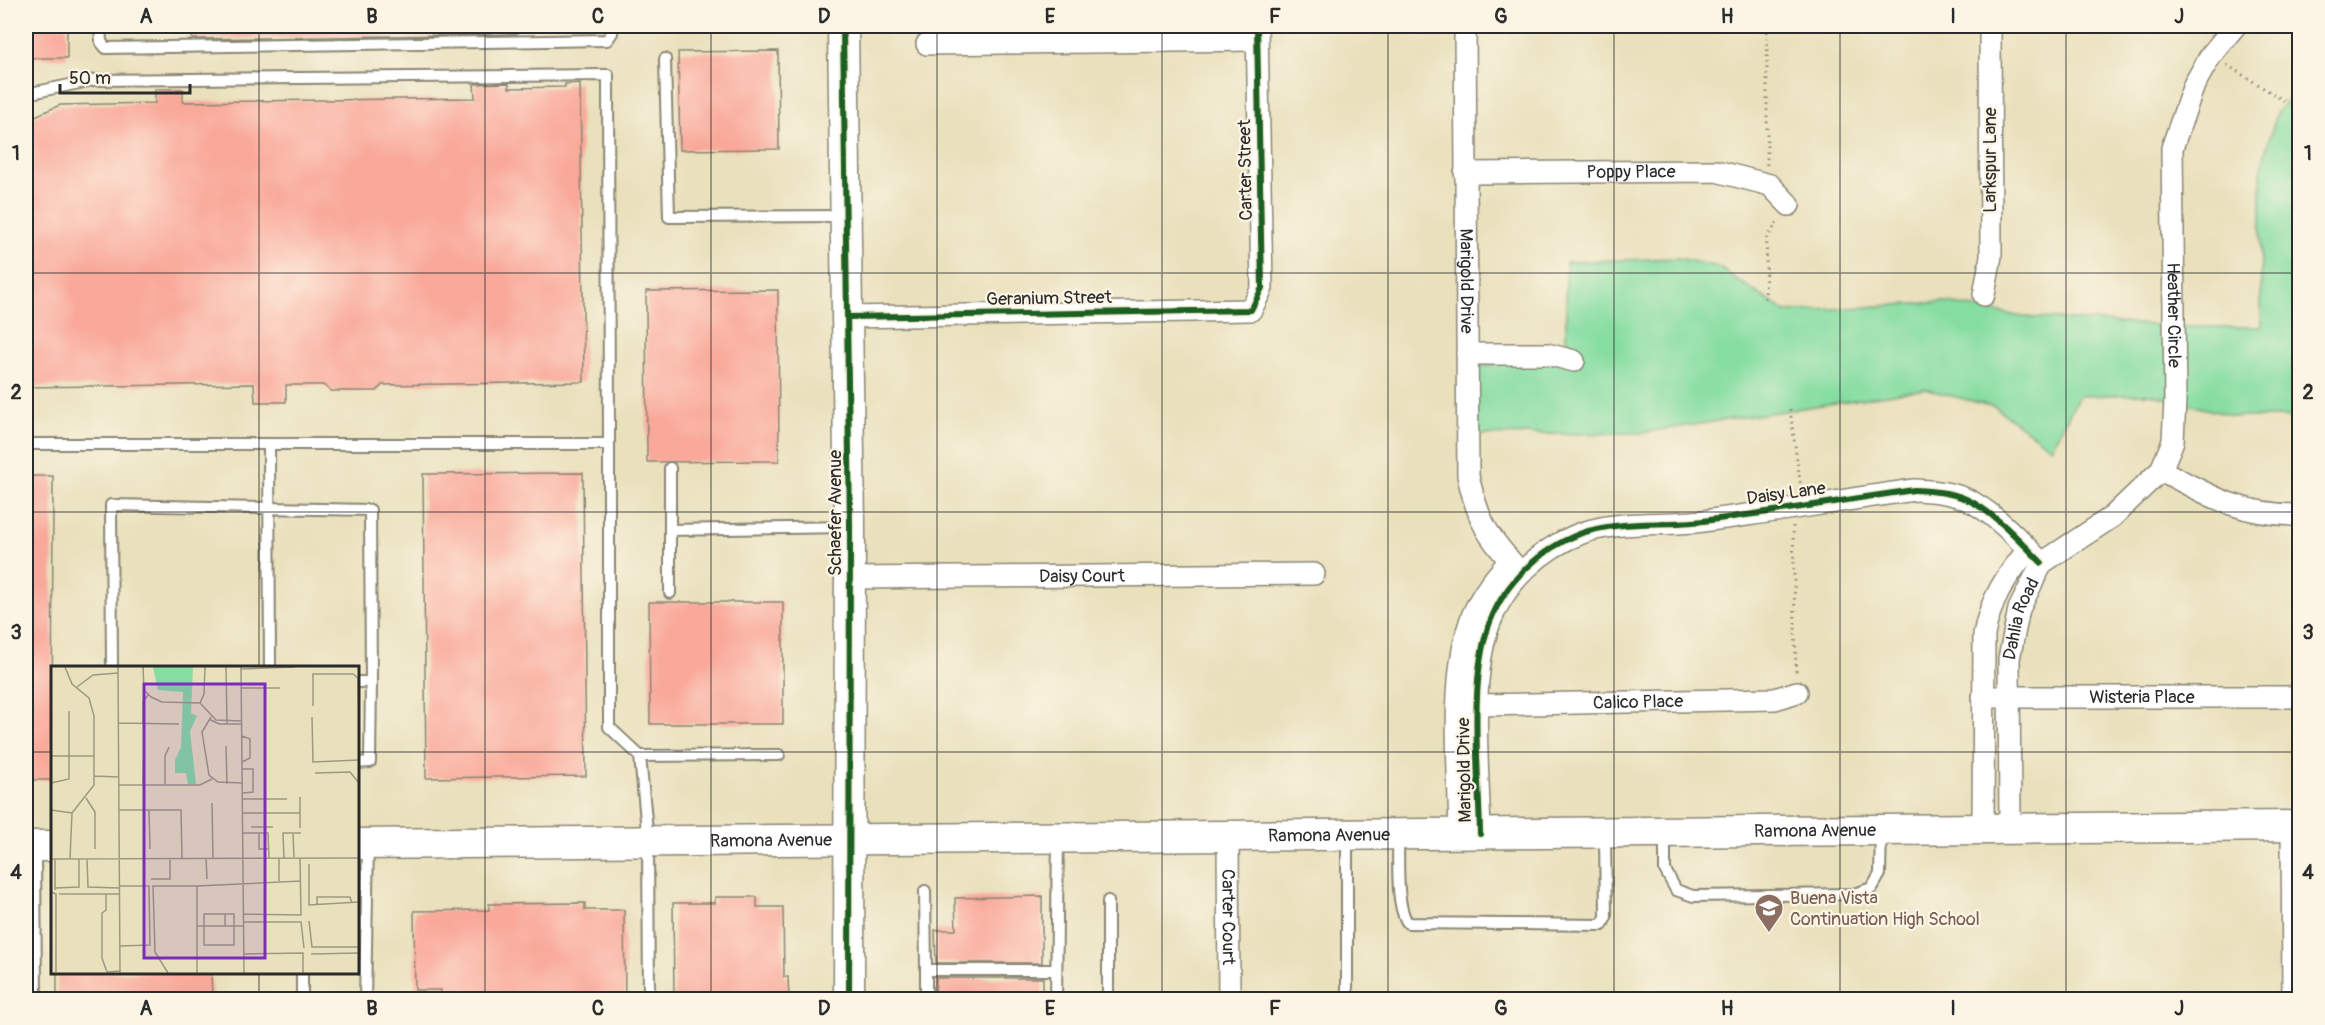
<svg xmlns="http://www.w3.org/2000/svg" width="2325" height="1025" viewBox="0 0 2325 1025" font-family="Pangolin,sans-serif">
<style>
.green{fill:#85dda1;stroke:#588466;stroke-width:1.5}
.building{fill:#f9a899}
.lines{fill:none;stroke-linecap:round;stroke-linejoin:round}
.lane-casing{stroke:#8a8674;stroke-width:14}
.street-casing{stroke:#8a8674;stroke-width:24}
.secondary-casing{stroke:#8a8674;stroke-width:33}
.path{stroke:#8a8674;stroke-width:3;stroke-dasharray:1.5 4.5;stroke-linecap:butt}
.lane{stroke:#fff;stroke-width:10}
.street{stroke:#fff;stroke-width:21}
.secondary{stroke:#fff;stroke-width:30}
.cycleway-casing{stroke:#fcf5e5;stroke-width:10}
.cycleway{stroke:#1b5e20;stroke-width:6}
.grid{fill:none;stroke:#2b2b2b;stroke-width:1.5;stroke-opacity:0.55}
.labels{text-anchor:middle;stroke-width:4.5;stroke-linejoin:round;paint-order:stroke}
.street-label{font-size:18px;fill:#2b2b2b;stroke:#fcf5e5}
.education-label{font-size:18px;fill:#785e54;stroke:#fcf5e5;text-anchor:start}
.inset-road{fill:none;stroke:#9d9882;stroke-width:1.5}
.view{fill:#7b2cbf;fill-opacity:0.15;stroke:#7b2cbf;stroke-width:3}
.inset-edge{fill:none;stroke:#2b2b2b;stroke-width:3}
.neatline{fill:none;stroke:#2b2b2b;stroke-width:2}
.grid-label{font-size:20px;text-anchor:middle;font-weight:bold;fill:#2b2b2b}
</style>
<rect width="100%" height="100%" fill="#fcf5e5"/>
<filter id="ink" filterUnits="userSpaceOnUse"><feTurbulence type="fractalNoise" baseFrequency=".0167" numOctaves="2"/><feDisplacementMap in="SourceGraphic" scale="12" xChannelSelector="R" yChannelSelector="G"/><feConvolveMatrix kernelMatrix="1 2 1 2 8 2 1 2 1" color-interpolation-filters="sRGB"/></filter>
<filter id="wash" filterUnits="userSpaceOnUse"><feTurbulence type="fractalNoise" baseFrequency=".008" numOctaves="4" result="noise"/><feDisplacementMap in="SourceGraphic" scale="24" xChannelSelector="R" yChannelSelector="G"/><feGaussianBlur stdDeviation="1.35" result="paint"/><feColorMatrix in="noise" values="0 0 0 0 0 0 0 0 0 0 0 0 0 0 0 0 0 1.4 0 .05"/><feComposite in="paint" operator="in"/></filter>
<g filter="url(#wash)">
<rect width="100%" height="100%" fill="#e9e0bc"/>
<path class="green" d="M2299,87V417H2236L2150,394L2079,396L2051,448L1995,407L1925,389L1641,433L1475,435L1474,368L1566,352V262L1678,258L1718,267L1786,312L1943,302L2023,317L2187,327H2261V168L2277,112Z"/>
<g id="blocks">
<path class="building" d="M26,26H67V58H26Z
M192,26H517V34L192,39Z
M778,51L779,149L680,150L678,52Z
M509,83V88L565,87V84L580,83L584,382L382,385L377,391H331L323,385H286V402H255L254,384L26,387V120L60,105L155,103V89H183V102L475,98L474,84Z
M778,290L779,461L647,462L646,291Z
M583,473L586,776L426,778L423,474Z
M26,476H53L52,780H26Z
M649,602H783V724H650Z
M1042,896V963H936L935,930H956L955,898Z
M715,897H757V907H783L784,977H788L789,999H674L673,903H715Z
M585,903V910H624L625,999H441V990H415L414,911L489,910V904Z
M57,972H211L212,999H57Z
M936,978H1043V999H935Z"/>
</g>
</g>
<g filter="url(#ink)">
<use href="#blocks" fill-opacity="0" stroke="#8a8674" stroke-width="1.5"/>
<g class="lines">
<g class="lane-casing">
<path id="lane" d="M100,26L101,42L106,48L607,40L612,33V26
M665,59L669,217L843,216
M26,94L94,80L608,75L609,444
M26,444H269
M670,468V593
M670,530L850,527
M112,668L111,505L370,510L371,682H357
M270,668L269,444H609V727L640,756L648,842L649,1000
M640,756L779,755
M357,763L370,762L371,682
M1347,835V1000
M1398,835C1399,856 1395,907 1408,923L1602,925L1606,917L1605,833
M1665,835V870L1676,890L1693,896L1854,894L1872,888L1880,874L1881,831
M35,847L36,1000
M925,891L926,970
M302,1000V972
M365,1000L368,844
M926,1000V970H1056
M1056,1000L1058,838
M1108,1000V901"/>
</g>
<g class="street-casing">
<g id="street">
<path id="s1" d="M1465,26L1468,476C1479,524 1488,537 1521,573"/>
<path id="s2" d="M2235,26L2211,55L2194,85L2172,148L2175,400L2173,441L2161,470C2211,497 2241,515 2300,515"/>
<path d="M927,44L1257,40"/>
<path id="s3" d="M1465,173L1716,171L1770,185L1789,205"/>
<path d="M1984,295L1991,256L1990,26"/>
<path d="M848,317L1251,310L1262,288L1257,26"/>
<path d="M1467,354H1547L1574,361"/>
<path id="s4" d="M850,578L1314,574"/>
<path id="s5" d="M1983,697H2300"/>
<path id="s6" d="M1478,705L1775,699L1797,692"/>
<path d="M2292,826L2293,1000"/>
<path d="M1983,829L1984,635C1990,600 2006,576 2028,550"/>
<path id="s7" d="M2010,829L2009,659L2019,609L2042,563L2112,517L2161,470"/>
<path d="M1460,834C1459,771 1450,681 1470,622C1478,598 1493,579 1510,561"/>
<path d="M1480,834C1479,773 1468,678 1490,622C1505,582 1541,548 1582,533C1619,520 1664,526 1703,521C1774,512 1844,500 1914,490C1931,491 1950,492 1966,499C1993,511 2021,542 2042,563"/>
<path id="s8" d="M1228,835L1229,1000"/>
</g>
</g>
<g class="secondary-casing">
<g id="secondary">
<path d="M843,26L850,527L849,1000"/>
<path id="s9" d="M357,844L2300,826"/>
<path d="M26,846H52"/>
</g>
</g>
<path class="path" d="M2227,65L2286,102
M1767,165V26
M1765,299L1767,238L1779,220
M1790,410L1801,488
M1793,526L1796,673"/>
<use href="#lane" class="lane"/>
<use href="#street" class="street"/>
<use href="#secondary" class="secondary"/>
<g class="cycleway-casing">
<path id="cycleway" d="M843,26L850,527L849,1000
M848,317L1251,310L1262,288L1257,26
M1480,834C1479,773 1468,678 1490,622C1505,582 1541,548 1582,533C1619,520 1664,526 1703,521C1774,512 1844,500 1914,490C1931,491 1950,492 1966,499C1993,511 2021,542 2042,563"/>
</g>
<use href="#cycleway" class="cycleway"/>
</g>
</g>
<path class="grid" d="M259,26V668M485,26V1000M711,26V1000M937,26V1000M1162,26V1000M1388,26V1000M1614,26V1000M1840,26V1000M2066,26V1000M26,273H2300M26,512H2300M26,752H52M357,752H2300M259,972V1000"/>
<defs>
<g id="school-pin" transform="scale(1.5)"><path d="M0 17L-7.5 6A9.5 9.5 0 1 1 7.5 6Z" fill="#8d6e63" stroke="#fcf5e5"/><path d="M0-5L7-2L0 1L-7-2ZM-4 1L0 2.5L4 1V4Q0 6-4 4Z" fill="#fff"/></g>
</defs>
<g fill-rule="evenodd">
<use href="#school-pin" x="1769" y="908"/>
</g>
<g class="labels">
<g class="street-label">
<text transform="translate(1990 160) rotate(-90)" y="6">Larkspur Lane</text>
<text transform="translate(1245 170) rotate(-91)" y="6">Carter Street</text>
<text dy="6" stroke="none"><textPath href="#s3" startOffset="166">Poppy Place</textPath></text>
<text dy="6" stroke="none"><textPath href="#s1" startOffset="255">Marigold Drive</textPath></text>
<text transform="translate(1049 298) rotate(-1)" y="6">Geranium Street</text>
<text dy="6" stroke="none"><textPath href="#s2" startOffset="306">Heather Circle</textPath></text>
<text transform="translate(1786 493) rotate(-8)" y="6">Daisy Lane</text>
<text transform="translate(835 513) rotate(-90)" y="6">Schaefer Avenue</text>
<text dy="6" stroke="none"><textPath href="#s4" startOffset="232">Daisy Court</textPath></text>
<text dy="6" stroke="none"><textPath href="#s7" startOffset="212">Dahlia Road</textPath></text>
<text dy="6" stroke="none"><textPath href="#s5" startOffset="159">Wisteria Place</textPath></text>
<text dy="6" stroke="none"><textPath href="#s6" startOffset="160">Calico Place</textPath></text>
<text transform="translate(1464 770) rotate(-91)" y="6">Marigold Drive</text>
<text dy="6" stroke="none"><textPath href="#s9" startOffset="1458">Ramona Avenue</textPath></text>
<text dy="6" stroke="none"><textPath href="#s9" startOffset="972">Ramona Avenue</textPath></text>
<text dy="6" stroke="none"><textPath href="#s9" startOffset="414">Ramona Avenue</textPath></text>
<text dy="6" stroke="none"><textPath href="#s8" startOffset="82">Carter Court</textPath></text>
</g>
<g class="education-label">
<text x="1790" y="904">Buena Vista<tspan x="1790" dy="21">Continuation High School</tspan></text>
</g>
</g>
<g transform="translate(51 666)">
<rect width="308" height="308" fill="#e9e0bc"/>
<path d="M102,1H142L140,47L146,50L139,65L145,118H137L135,107H124V94L130,81L132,26L107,24Z" fill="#85dda1"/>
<path class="inset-road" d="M14,1L21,18L38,32L43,50V119L21,147L19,193M67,1L69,307M92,1L93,24L100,31L111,36L149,37L153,28L154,1M175,1L176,58M190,1L193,307M190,3L244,1M26,21L42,9L67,7M191,22H229M149,37L165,54L191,55M262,40V8H302L307,12L308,52M160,51L151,66L158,109L167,116L192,117M261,51L262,96L308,94M158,53L168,58H191M68,57L128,58M92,57V36L97,29M191,70L199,73V92L191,96M175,80L176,118M0,90H43M191,103H202V126L192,127M264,107L299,106L308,117M43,110L68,111M0,117L18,113V45M68,119H149L161,113M92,119L93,81M114,119V90L118,81M35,132L44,146V183M192,133H236M161,137L162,192M0,144L21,147M68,144H130L131,192M98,144L99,183M192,147H249M200,161H222M249,162V131M192,167H217L218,192M208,167V183H217M242,168L243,191M155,192L156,213M233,192L232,167H250M0,193L308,192M4,193V224M36,193L37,221L69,222M258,198V239L308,236M100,213H119V192M228,215V192M69,220H98L99,279L69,280M4,222L28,221V193M0,226L5,228V306M8,228H69M55,228V244L51,247V292L56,306L69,305M266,239V231H299L301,237M174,248H183V279H153V248H174V260M193,248L250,249L249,192M258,255L261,281H308M193,256H250L253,282M146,260V307M193,260H146V220L250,215M193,288L252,287V307M260,288L308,287M117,307L104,286L102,220H146"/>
<path class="view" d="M93,18H214V292H93Z"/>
<rect width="308" height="308" class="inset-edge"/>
</g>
<rect width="2325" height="1025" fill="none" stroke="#fcf5e5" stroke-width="66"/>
<path d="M60 84v9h130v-9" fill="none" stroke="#2b2b2b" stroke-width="3"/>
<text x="69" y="84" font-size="18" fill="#2b2b2b" stroke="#fcf5e5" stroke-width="4.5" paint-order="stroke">50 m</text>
<rect x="33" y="33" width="2259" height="959" class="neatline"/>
<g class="grid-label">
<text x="146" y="23">A</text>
<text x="372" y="23">B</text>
<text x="598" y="23">C</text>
<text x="824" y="23">D</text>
<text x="1050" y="23">E</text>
<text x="1275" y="23">F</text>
<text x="1501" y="23">G</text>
<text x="1727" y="23">H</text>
<text x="1953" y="23">I</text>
<text x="2179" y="23">J</text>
<text x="16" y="160">1</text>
<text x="2308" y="160">1</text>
<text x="16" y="399">2</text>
<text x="2308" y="399">2</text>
<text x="16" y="639">3</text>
<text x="2308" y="639">3</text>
<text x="16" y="879">4</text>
<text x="2308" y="879">4</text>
<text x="146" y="1015">A</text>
<text x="372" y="1015">B</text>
<text x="598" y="1015">C</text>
<text x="824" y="1015">D</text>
<text x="1050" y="1015">E</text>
<text x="1275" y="1015">F</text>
<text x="1501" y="1015">G</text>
<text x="1727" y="1015">H</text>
<text x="1953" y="1015">I</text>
<text x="2179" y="1015">J</text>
</g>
</svg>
